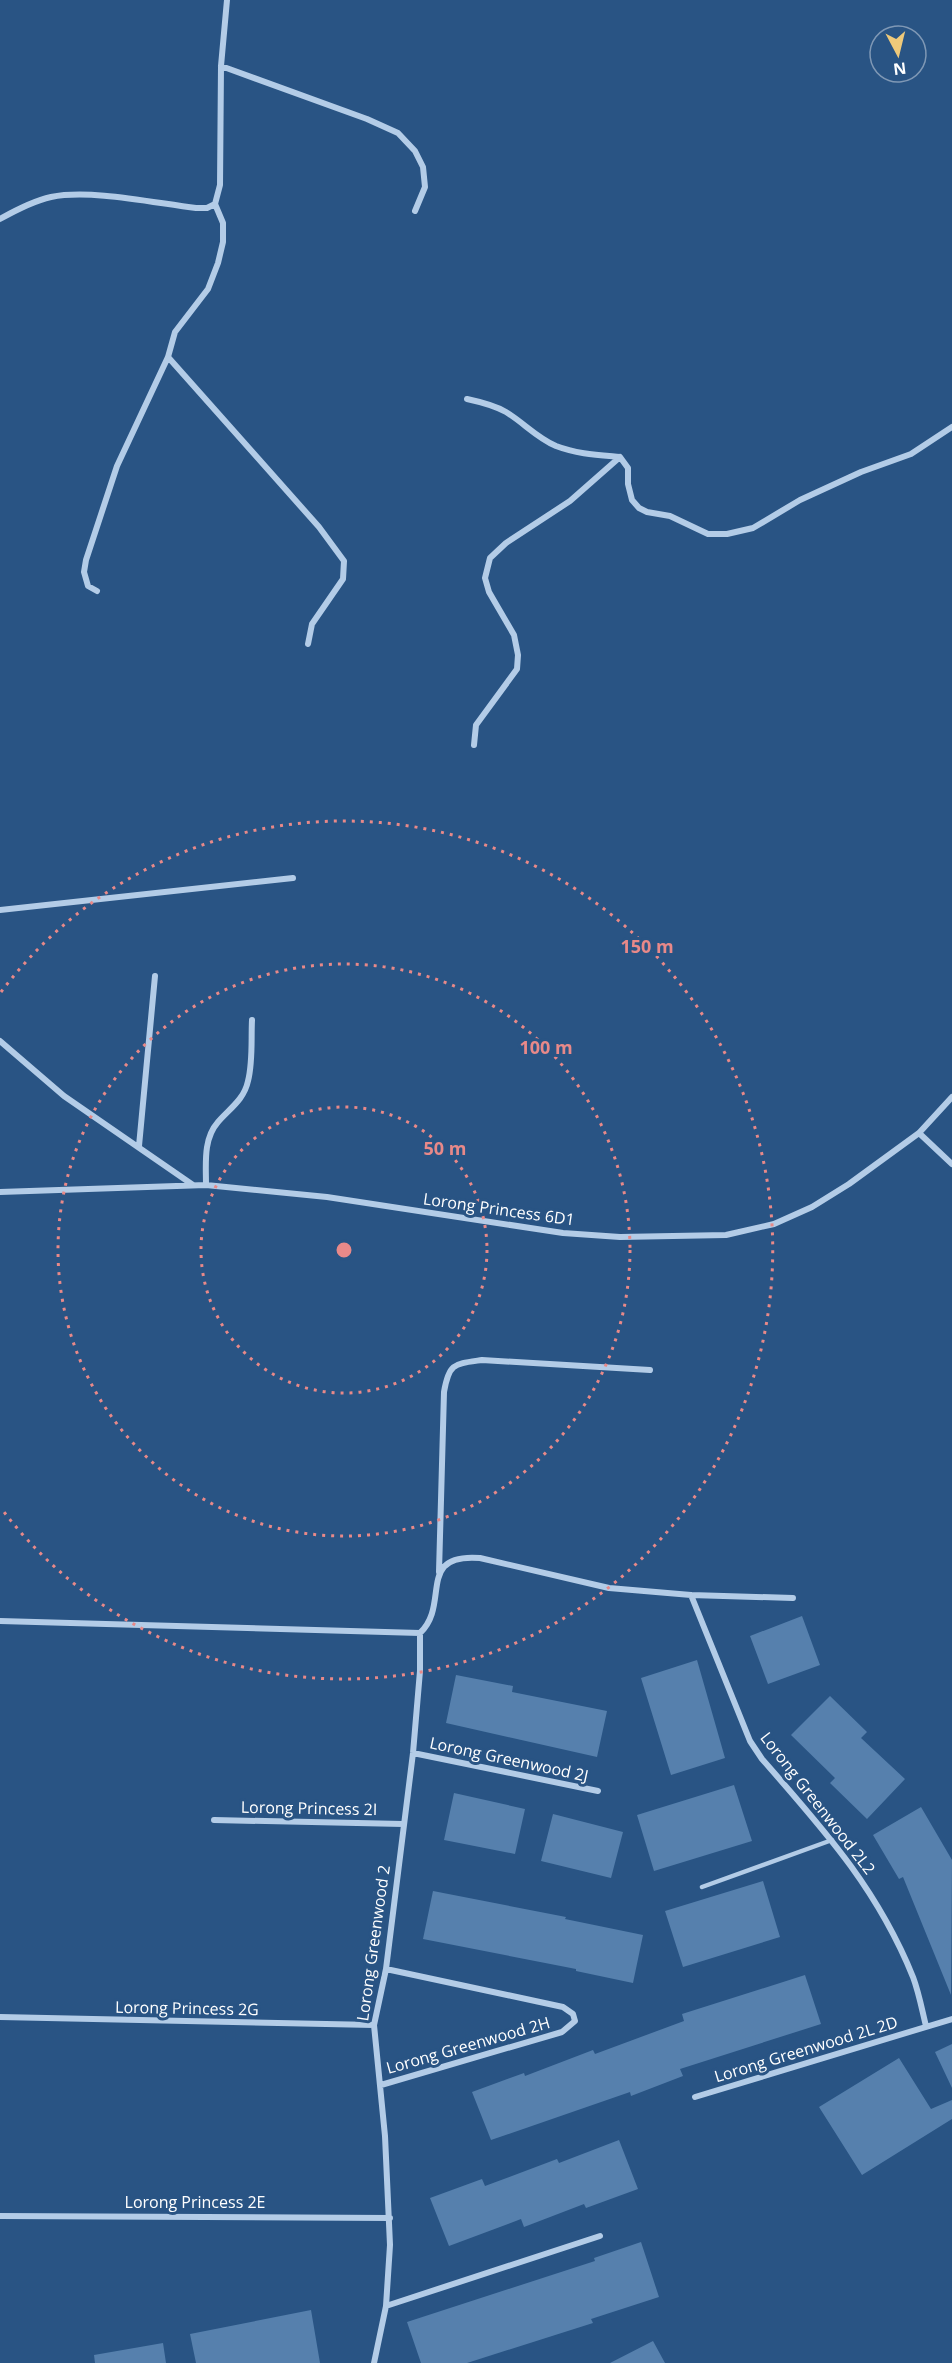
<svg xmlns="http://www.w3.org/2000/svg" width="952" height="2363" viewBox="0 0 952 2363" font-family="'Open Sans',sans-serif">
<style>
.building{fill:#5680ad}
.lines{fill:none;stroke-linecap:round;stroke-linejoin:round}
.lane{stroke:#b3cce7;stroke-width:4.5}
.street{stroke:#b3cce7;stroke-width:6}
.ring{fill:none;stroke:#e88989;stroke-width:3;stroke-dasharray:3 6}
.labels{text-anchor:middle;stroke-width:6;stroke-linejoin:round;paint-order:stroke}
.street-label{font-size:16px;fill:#fff;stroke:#295484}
.centre{fill:#e88989;stroke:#295484;stroke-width:3}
.ring-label{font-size:18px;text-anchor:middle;font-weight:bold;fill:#e88989;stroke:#295484;stroke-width:6;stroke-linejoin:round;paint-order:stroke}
</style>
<rect width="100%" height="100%" fill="#295484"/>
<path class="building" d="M802,1616L820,1665L768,1684L750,1636Z
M697,1660L725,1758L671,1775L641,1678Z
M456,1675L513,1686L512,1692L607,1711L597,1757L446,1723Z
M830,1696L867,1732L861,1738L905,1779L867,1819L830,1783L835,1778L791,1735Z
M734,1785L752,1841L654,1871L637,1815Z
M454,1793L525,1809L515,1854L444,1840Z
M921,1807L952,1860L951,1995L903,1877L899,1879L873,1835Z
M553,1814L623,1832L611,1878L541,1861Z
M763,1881L780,1937L683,1967L665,1911Z
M433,1891L566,1917L565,1919L643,1935L633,1983L576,1971V1969L423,1939Z
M805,1975L821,2024L680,2069L683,2076L631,2096L630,2092L491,2140L472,2092L524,2073L525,2076L593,2050L595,2054L684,2021L682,2014Z
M952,2044V2088L935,2052Z
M899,2058L931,2109L952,2100V2119L862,2175L819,2107Z
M619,2140L638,2189L586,2208L584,2204L524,2227L521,2219L449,2246L430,2198L482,2179L485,2186L557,2159L559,2163Z
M641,2242L659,2297L591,2319L593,2323L467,2363H421L407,2322L595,2261L594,2258Z
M311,2310L320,2363H196L190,2334Z
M653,2341L665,2363H610Z
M163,2343L166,2363H95L94,2355Z"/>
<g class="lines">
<path class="lane" d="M702,1887L832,1840"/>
<path class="street" d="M221,66L367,119L398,133L415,151L423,167L425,187L415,211
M0,219C16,210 33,201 51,197C91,189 154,203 196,208H207L215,204L220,185L221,66L227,0
M168,357L319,527L344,561L343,579L312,624L308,644
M467,399C481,402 494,405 506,412C524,423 537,438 556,446C577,454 598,455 620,457L628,468V484L632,500L639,508L647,512L670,516L708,534H727L753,528L800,500L861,472L911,454L952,427
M97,591L88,586L84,572L86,560L117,466L168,357L175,332L208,289L218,263L223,242V223L215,204
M474,745L476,725L517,669L518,655L514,635L489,592L485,578L490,558L506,543L570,501L620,457
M0,910L293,878
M0,1041L64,1096L193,1185
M919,1133L952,1164
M139,1146L155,976
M206,1185C206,1164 203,1139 218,1122C229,1109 244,1100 248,1081C253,1062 251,1039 252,1020
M0,1192L206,1185L327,1197L563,1233L620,1237L726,1235L774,1224L812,1207L849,1184L919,1133L952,1097
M439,1572L444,1392C449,1363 454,1364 482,1360L650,1370
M691,1595L750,1741L762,1759C824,1830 877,1888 913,1977C919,1993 922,2010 926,2026
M0,1621L420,1633C451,1604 415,1553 480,1558L609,1588L691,1595L793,1598
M413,1753L598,1791
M214,1820L403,1824
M0,2017L374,2025
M381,2085L562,2032L575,2021L573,2014L563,2007L386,1969
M695,2097L952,2019
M0,2216L390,2218
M386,2306L600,2236
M374,2363L386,2306L390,2245L385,2136L374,2025L386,1969L413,1753L420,1671V1633"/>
</g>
<g class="ring">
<circle cx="344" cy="1250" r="143"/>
<circle cx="344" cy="1250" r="286"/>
<path d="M1 992A429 429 0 1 1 1 1508"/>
</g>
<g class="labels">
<g class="street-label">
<text transform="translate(499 1209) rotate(8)" y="6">Lorong Princess 6D1</text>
<text transform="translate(509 1759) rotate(12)" y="6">Lorong Greenwood 2J</text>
<text transform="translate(818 1803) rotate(52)" y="6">Lorong Greenwood 2L2</text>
<text transform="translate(309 1808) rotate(1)" y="6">Lorong Princess 2I</text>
<text transform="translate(373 1943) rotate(-82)" y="6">Lorong Greenwood 2</text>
<text transform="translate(187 2008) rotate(1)" y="6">Lorong Princess 2G</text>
<text transform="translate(468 2045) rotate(-16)" y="6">Lorong Greenwood 2H</text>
<text transform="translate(806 2049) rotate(-17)" y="6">Lorong Greenwood 2L 2D</text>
<text x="195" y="2208">Lorong Princess 2E</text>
</g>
</g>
<circle cx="344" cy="1250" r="9" class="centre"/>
<g class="ring-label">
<text x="647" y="953">150 m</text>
<text x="546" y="1054">100 m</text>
<text x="445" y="1155">50 m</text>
</g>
<g transform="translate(898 54) rotate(173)"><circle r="28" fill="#295484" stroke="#7f98b5" stroke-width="1.5"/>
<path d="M0-4.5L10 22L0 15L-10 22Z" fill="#eec97a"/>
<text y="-9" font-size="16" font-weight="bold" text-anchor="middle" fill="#ffffff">N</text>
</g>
</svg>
